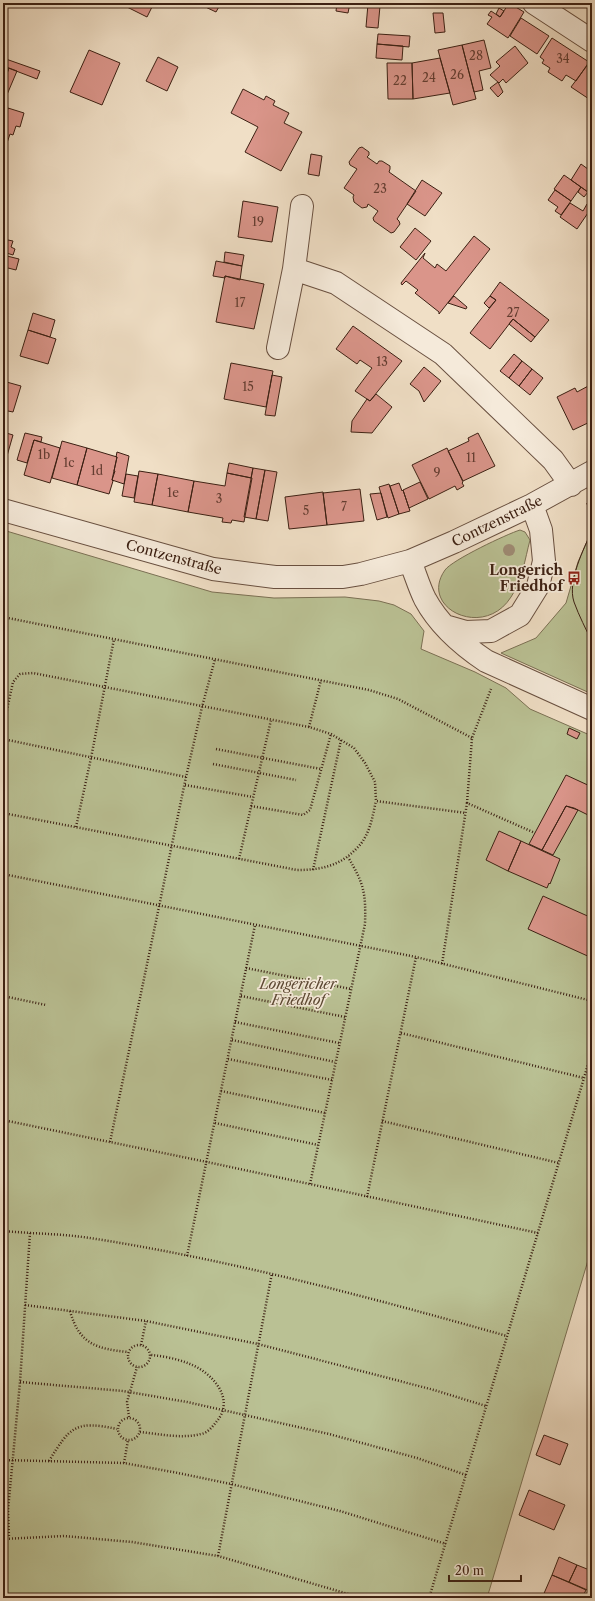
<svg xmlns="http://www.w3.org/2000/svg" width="595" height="1601" viewBox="0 0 595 1601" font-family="'Libre Caslon Text',serif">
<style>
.green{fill:#bac194;stroke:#7b7054}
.building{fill:#da958a;stroke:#3c2013}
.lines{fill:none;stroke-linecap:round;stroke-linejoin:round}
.street-casing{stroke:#695040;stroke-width:24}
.path{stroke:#3c2013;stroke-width:2.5;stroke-dasharray:1 2;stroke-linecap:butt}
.street{stroke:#f5eada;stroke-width:22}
.tram{stroke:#3c2013;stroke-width:1}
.tree{fill:#9f8c75}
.labels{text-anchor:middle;stroke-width:3.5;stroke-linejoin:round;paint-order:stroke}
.number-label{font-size:12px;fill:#643d31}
.street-label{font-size:14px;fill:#3c2013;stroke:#f5eada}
.poi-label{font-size:14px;font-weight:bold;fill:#3c2013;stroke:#f5eada;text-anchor:end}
.park-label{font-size:14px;font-style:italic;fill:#5c4833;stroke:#f5eada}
</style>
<rect width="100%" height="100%" fill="#f0dfc6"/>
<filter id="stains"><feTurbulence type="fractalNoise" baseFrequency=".005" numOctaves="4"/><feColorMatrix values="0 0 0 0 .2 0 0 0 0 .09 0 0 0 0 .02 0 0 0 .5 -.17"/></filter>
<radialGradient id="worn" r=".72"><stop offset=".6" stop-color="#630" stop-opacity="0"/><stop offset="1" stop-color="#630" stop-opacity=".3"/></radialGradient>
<path class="green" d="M3,530L212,592L274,598L345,597L379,601L394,605L411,614L424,631L421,649L475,672L506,688L530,709L592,736V1247L487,1598H3Z
M520,530L525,532L530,540C525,559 522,581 511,597C484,640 418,608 445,570C452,560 507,534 520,530Z
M592,530V694L501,653L536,638L566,603L578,562Z"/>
<path class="building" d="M3,3H5L3,20Z
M119,3H154L147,17Z
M197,3H221L216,12Z
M337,3H350L348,13L336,11Z
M509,3L524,12L508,38L487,24L492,17L488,15L491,11L500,17Z
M368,4L380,6L378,28L366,27Z
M499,8L504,11L500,17L496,14Z
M433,13H443L445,32L435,33Z
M521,18L549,36L537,54L510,36Z
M378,34L410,36L409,47L377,44Z
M552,38L589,62L576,81L566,75L562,81L548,72L550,68L542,63L544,60L540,57Z
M484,40L491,68L479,71L483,90L474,92L462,45Z
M377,44L403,46L402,60L376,58Z
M462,45L476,99L453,105L438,50Z
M515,46L528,63L506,83L503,79L499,83L490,75L500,66L496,62Z
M89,50L120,63L102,105L70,92Z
M158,57L178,67L167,91L146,81Z
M3,58L40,71L37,79L3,66Z
M440,58L450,93L413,99L412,63Z
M387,63H412L413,99H388Z
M589,63L592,65V101L571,87Z
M3,66L9,68L6,76L3,75Z
M9,68L17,71L6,97L3,96V75L6,76Z
M498,82L503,92L498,97L490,88Z
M243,89L264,100L266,96L275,101L273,105L289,113L284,123L302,132L281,171L245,152L258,127L231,113Z
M3,96L6,97L3,106Z
M3,106L8,108L5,118H3Z
M8,108L24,113L20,127L16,126L13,135L10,134L6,146L3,145V125Z
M362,147L369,152V155L367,157L377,164L379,161H382L390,166V169L389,172L416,191L397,219L399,221L400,224L394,232L391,233L374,221L373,218L378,211L368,204L367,207L362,208L354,202L353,197L354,195L344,188L357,169L350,165L349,162L359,148Z
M311,154L322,156L319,176L308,174Z
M581,164L592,172V195L571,180Z
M564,175L581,187L571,201L554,189Z
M422,180L442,193L425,216L407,204Z
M581,187L588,192L584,197L578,192Z
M555,190L571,201L561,215L555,211L558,207L548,200Z
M243,201L278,207L272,242L238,237Z
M570,203L583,211L587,204L592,207L577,229L560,217Z
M415,228L431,241L416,260L400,247Z
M474,236L490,249L439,314V312L415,293L418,290L406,281L402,285L401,283L425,253L423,258L435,268L437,264L446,271Z
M3,239L13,241L11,247L15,249L13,255L3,252Z
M225,252L244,255L242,266L224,262Z
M7,256L19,259L16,270L4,267Z
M216,261L242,266L240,280L225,276V278L213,276Z
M225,276L264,284L254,329L216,322Z
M500,282L549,320L535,337L513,319L490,349L470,333L496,300L490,296Z
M454,296L467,307L466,309L448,303Z
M490,296L496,300L489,308L484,303Z
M33,313L55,320L50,337L28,330Z
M513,319L535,337L531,342L509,324Z
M353,326L402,361L370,401L355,391L372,368L360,360L357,364L336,349Z
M28,330L56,339L48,364L20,356Z
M514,354L522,361L509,378L500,371Z
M522,361L532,369L519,386L509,378Z
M231,363L273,371L266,407L224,399Z
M424,367L441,381L424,402L419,391L410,384Z
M532,369L543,378L530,395L519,386Z
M272,375L282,377L275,416L265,415Z
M3,381L21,386L13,412L3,410Z
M592,384V421L573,430L557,397L575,388L577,392Z
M376,394L392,407L372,433L351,432L352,421L367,399L370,401Z
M3,432L13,435L3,470Z
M25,433L42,437L41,442L34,440L27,463L17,460Z
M478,433L495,466L463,481L448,451L469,441L468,438Z
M34,440L60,448L50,483L24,475Z
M62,441L87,448L77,485L52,478Z
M87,448L117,457L114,471H115L112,480L113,481L109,494L77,485Z
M447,448L463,482L462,483L464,486L457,490L455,486L429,499L412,465Z
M117,452L129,456L124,484L112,480L117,457H116Z
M229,463L253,468L251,478L227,473Z
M253,468L265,470L256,519L244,517Z
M265,470L277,472L268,521L256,519Z
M139,471L158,474L152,505L134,502Z
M227,473L252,478L244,522L232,520L231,523L222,522L223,518L188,512L194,481L225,486Z
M126,474L138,476L134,498L122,496Z
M158,474L194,481L188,512L152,505Z
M420,482L428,499L409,508L403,490Z
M399,483L402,491L403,490L410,511L399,514L390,486Z
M389,484L399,514L388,518L379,487Z
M360,489L364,521L327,525L323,493Z
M323,492L327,525L289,529L285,497Z
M381,493L387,517L377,520L370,494Z
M569,728L580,733L577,739L567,734Z
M566,775L592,787V817L574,808L566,806L542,850L529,844Z
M566,806L578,810L553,855L542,850Z
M499,831L521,841L508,871L486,860Z
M521,841L560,859L550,884L549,883L547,888L508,871Z
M543,896L592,918V958L528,929Z
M544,1435L568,1444L560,1465L536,1455Z
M529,1490L565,1505L554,1530L519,1515Z
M559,1557L577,1565L569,1582L552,1575Z
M577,1565L592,1571V1592L569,1582Z
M552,1575L586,1590L582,1598H542Z"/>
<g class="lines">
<g class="street-casing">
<path id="street" d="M534,3L592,41
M302,206L294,269L336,283L443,354L553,460L571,485
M278,348L294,269
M3,510L213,569L275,577H343L361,574L410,561L454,542L532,505L592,472
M410,561C415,573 419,587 425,599C439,625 462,645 486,661L592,709
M445,626L466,632L491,631L520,615L538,586L544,561L541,530L532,505"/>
</g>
<path class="path" d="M587,503L591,508
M3,617L369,690L398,699L472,738
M309,727L321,680
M3,728L13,682L20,674L33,673L309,727L331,734L354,748L365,763L375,782L376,801L466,813
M3,739L186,777
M216,749L321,769
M213,764L296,780
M185,785L253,797
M467,803L472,738L491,689
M251,806L303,815L310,810L331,734
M3,813L297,870C320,870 340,866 356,849C359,846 362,843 364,839C371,828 373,814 376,801
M76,827L91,758L114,639
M239,859L271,720
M313,870L341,740
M3,874L416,957L592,1001
M442,964L467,803L535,833
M246,968L351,989
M3,996L46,1005
M241,996L345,1017
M235,1022L339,1043
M401,1033L584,1078
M232,1040L335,1062
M228,1059L332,1080
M221,1091L325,1113
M3,1120L207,1162L538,1233
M382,1121L559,1163
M215,1123L318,1145
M110,1142L186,777L202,707L215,659
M310,1184L365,924C366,893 364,884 348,857
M367,1197L416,957
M3,1231L30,1233L20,1382L8,1510L9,1538
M30,1233C50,1234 70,1235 90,1238C231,1260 369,1297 507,1336
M187,1256L255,925
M25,1305L146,1321L258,1344L434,1390L486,1406
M70,1311C79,1344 97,1349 128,1352
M128 1356a11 11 0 1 1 22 0a11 11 0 1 1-22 0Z
M141,1345L146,1321
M20,1382L123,1391L187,1402L329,1434L417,1458L466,1475
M129,1417L127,1402L137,1367
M118 1429a11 11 0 1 1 22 0a11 11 0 1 1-22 0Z
M140,1432C159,1434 182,1439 201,1434C208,1433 213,1426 217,1421C236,1398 211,1372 190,1364C178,1359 163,1356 151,1355
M3,1460L124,1463L178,1473L231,1484L340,1511L446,1544
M49,1461C70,1427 75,1420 117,1429
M124,1463L128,1440
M3,1539L64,1536L132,1542L218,1556L362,1598
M218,1556L272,1273
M428,1598L430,1595L592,1051"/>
<use href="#street" class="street"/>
<path class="tram" d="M592,530C584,549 567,581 574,602C579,616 586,629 592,642"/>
</g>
<circle class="tree" cx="509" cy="550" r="6"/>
<defs>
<g id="bus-bare" transform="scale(1.08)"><path d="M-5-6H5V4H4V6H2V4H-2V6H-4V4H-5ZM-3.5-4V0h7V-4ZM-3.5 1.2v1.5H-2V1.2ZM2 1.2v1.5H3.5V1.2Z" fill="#8f2418" stroke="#f5eada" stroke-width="2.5" paint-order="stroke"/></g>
</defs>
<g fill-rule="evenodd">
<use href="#bus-bare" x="574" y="578"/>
</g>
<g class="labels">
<g class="number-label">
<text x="476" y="60">28</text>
<text x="563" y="63">34</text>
<text x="457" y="79">26</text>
<text x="429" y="82">24</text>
<text x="400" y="85">22</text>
<text x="380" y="193">23</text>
<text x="258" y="226">19</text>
<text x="240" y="307">17</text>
<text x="513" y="317">27</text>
<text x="382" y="366">13</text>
<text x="248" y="391">15</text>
<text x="44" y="459">1b</text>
<text x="471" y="462">11</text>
<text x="69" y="467">1c</text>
<text x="97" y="475">1d</text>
<text x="437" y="477">9</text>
<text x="173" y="497">1e</text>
<text x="219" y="503">3</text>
<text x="344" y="511">7</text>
<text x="306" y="515">5</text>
</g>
<g class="street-label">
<text transform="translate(497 521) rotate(-26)" y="5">Contzenstraße</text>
<text transform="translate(174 557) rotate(15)" y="5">Contzenstraße</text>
</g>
<g class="poi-label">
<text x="563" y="575">Longerich<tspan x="563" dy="16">Friedhof</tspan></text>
</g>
<g class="park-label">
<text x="298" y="989">Longericher<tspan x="298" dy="16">Friedhof</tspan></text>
</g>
</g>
<rect width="595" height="1601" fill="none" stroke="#f0dfc6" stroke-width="16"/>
<rect x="4" y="4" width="587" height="1593" fill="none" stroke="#3c2013" stroke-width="2"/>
<rect x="8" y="8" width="579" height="1585" fill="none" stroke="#3c2013"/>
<path d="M449 1575v6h72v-6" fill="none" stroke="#3c2013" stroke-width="2"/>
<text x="455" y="1575" font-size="12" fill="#3c2013" stroke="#f5eada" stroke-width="3" paint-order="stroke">20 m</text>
<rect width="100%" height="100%" filter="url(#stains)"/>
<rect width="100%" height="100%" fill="url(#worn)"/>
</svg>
